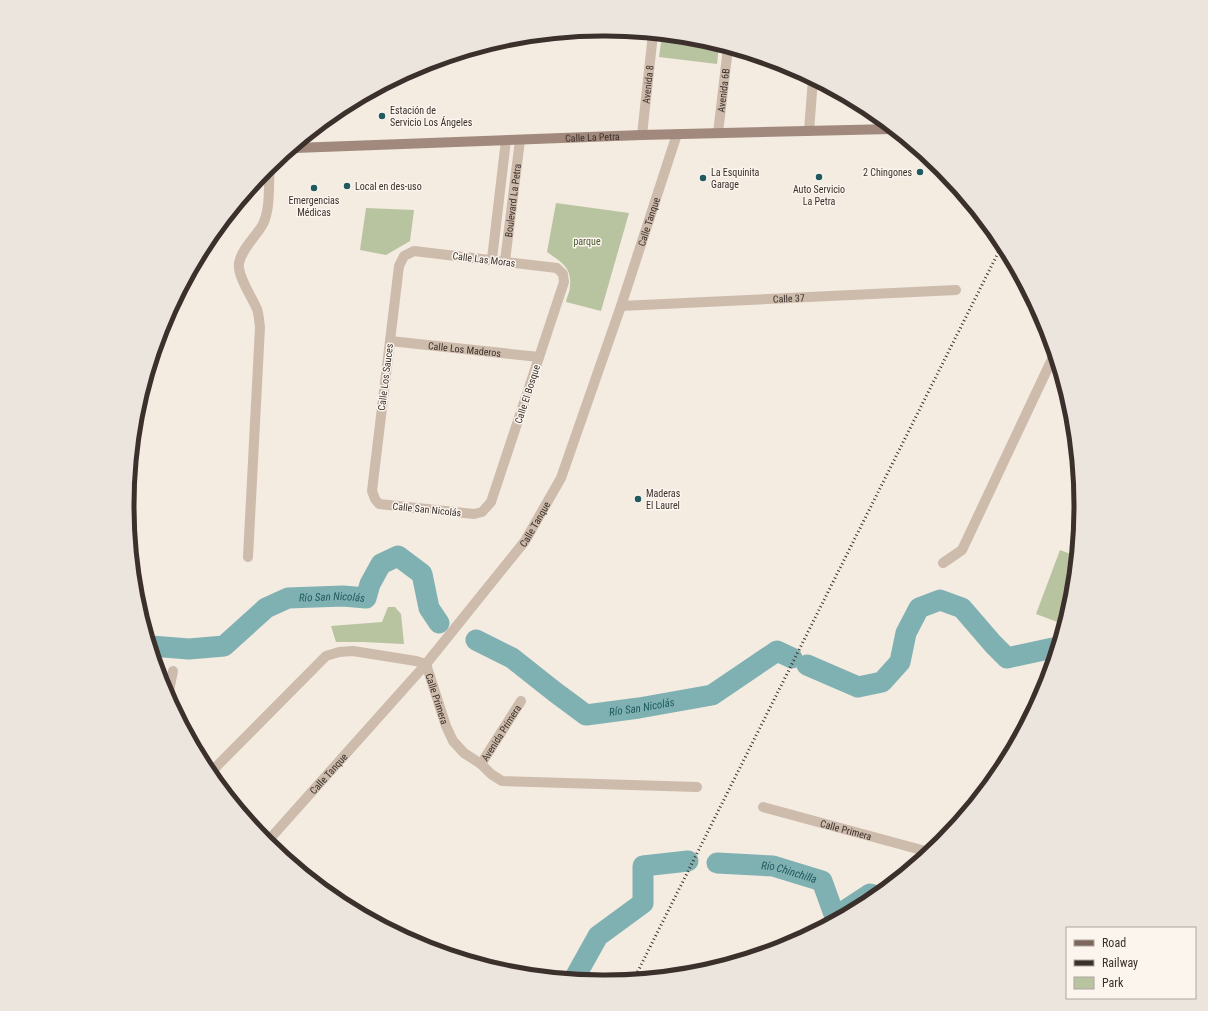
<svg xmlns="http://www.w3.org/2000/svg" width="1208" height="1011" viewBox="0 0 1208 1011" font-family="'Roboto Condensed',sans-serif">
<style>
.green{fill:#b8c4a0}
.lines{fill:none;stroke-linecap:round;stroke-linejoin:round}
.river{stroke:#7fb0b2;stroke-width:21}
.street{stroke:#cdbbac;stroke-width:10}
.secondary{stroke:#a18a7d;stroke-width:10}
.primary{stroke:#7d675c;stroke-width:10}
.rail{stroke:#3b302b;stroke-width:3;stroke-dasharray:1 3;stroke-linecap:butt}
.poi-dot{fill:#1f5a5e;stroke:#fbf5ee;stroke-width:1.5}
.labels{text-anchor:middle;stroke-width:3;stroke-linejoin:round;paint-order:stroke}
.street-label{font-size:10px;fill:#3b302b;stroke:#fbf5ee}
.poi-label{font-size:10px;fill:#3b302b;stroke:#fbf5ee;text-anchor:start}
.park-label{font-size:10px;fill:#4a5a2e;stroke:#fbf5ee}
.water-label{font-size:11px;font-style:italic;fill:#1f5a5e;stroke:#fbf5ee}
.rim{fill:none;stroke:#3b302b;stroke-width:5}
</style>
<rect width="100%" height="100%" fill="#f4ebe1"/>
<path class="green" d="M662,35L697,38L719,45L717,64L659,57Z
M556,203L629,213L601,311L566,302C567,296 570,292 570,286C572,267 561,262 547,252Z
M366,208L414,210L410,241L386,255L360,250Z
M1060,550L1076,556L1071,599L1063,624L1036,614Z
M388,607H395L401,614L404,644L363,642H336L331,626L382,622Z"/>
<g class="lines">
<g class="river">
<path id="s1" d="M476,640L512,658L555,692L586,715L639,708L712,695L777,651L792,658"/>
<path id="s2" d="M151,646L189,649L224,646L266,608L288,598L343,596L366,598L370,584L381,564L398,556L422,574L429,608L439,623"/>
<path d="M807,665L858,687L882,682L900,662L906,633L919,608L940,600L962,608L993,644L1007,658L1053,648L1056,650"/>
<path id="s3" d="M717,863L773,866L822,881L835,917L870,894L876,896"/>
<path d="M574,979L598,936L643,903V866L688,861"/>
</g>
<g class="street">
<path d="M809,131L813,79"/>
<path id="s4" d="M718,133L728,48"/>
<path id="s5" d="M642,135L653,34"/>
<path d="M414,251L557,268L563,274L564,282L491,502L482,512L474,514L379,504L375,499L372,491L399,266L404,256Z"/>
<path d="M492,259L506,140"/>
<path id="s6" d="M505,261L520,140"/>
<path id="s7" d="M621,306L956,290"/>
<path id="s8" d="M390,341L539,357"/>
<path d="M248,557L260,327C259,321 259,315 257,309C252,297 237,276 239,263C242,248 256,237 263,224C271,207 268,185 270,166"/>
<path d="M943,563L962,550L1054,355"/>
<path d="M168,696L173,671"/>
<path id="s9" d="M481,764L521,701"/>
<path id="s10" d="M210,773L326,656L339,652L353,651L416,661L426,664L446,726L453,741L464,753L481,764L491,774L502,781L697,787"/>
<path id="s11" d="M763,807L929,852"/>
<path id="s12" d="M267,842L426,664L525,541L561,478L621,306L677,134"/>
</g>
<path class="secondary" id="s13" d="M294,147L295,148L642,135L892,129"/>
<path class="primary" d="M292,148H295"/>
<path class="rail" d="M634,979L1002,245"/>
</g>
<g class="poi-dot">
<circle cx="382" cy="116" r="4"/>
<circle cx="920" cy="172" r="4"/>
<circle cx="819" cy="177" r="4"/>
<circle cx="703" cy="178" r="4"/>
<circle cx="347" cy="186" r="4"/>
<circle cx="314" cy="188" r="4"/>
<circle cx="638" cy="499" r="4"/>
</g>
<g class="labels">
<g class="street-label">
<text dy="4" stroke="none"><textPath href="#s5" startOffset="51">Avenida 8</textPath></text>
<text dy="4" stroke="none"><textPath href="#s4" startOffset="43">Avenida 6B</textPath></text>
<text dy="4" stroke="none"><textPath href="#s13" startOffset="299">Calle La Petra</textPath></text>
<text dy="4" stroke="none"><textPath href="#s6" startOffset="61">Boulevard La Petra</textPath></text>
<text dy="4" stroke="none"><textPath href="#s12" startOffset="740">Calle Tanque</textPath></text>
<text transform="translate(484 259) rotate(7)" y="4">Calle Las Moras</text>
<text dy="4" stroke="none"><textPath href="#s7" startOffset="168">Calle 37</textPath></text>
<text dy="4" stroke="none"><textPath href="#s8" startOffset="75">Calle Los Maderos</textPath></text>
<text transform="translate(385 377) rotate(-83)" y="4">Calle Los Sauces</text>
<text transform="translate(527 394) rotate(-72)" y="4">Calle El Bosque</text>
<text transform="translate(427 509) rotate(6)" y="4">Calle San Nicolás</text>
<text dy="4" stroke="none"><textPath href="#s12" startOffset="416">Calle Tanque</textPath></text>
<text dy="4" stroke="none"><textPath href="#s10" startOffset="303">Calle Primera</textPath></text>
<text dy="4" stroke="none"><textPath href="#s9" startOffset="37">Avenida Primera</textPath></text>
<text dy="4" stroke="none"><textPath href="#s12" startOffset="92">Calle Tanque</textPath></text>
<text dy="4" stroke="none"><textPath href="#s11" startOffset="86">Calle Primera</textPath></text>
</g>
<g class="poi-label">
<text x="390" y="114">Estación de<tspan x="390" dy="12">Servicio Los Ángeles</tspan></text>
<text x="711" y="176">La Esquinita<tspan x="711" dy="12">Garage</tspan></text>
<text x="912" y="176" text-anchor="end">2 Chingones</text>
<text x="355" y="190">Local en des-uso</text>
<text x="819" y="193" text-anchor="middle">Auto Servicio<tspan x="819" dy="12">La Petra</tspan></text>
<text x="314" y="204" text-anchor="middle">Emergencias<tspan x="314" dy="12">Médicas</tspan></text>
<text x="646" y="497">Maderas<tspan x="646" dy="12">El Laurel</tspan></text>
</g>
<g class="park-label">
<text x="587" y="245">parque</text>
</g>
<g class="water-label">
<text dy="4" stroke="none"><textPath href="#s2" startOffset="198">Río San Nicolás</textPath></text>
<text dy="4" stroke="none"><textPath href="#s1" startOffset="190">Río San Nicolás</textPath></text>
<text dy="4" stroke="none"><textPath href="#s3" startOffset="73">Río Chinchilla</textPath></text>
</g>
</g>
<path d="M0 0H1208V1011H0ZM603 36H605A469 469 0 0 1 1074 505V506A469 469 0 0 1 605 975H603A469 469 0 0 1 134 506V505A469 469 0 0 1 603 36Z" fill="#ece5de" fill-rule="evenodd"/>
<path class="rim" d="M603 36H605A469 469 0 0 1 1074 505V506A469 469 0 0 1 605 975H603A469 469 0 0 1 134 506V505A469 469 0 0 1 603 36Z"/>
<rect x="1066" y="927" width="130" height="72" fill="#fbf5ee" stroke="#aea6a0"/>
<rect x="1074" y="940" width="20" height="6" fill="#7d675c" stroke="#aea6a0"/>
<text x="1102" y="947" font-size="12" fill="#3b302b">Road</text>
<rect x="1074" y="960" width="20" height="6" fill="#3b302b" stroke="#aea6a0"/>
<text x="1102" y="967" font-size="12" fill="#3b302b">Railway</text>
<rect x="1074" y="977" width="20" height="12" fill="#b8c4a0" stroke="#aea6a0"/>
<text x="1102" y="987" font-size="12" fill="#3b302b">Park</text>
</svg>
